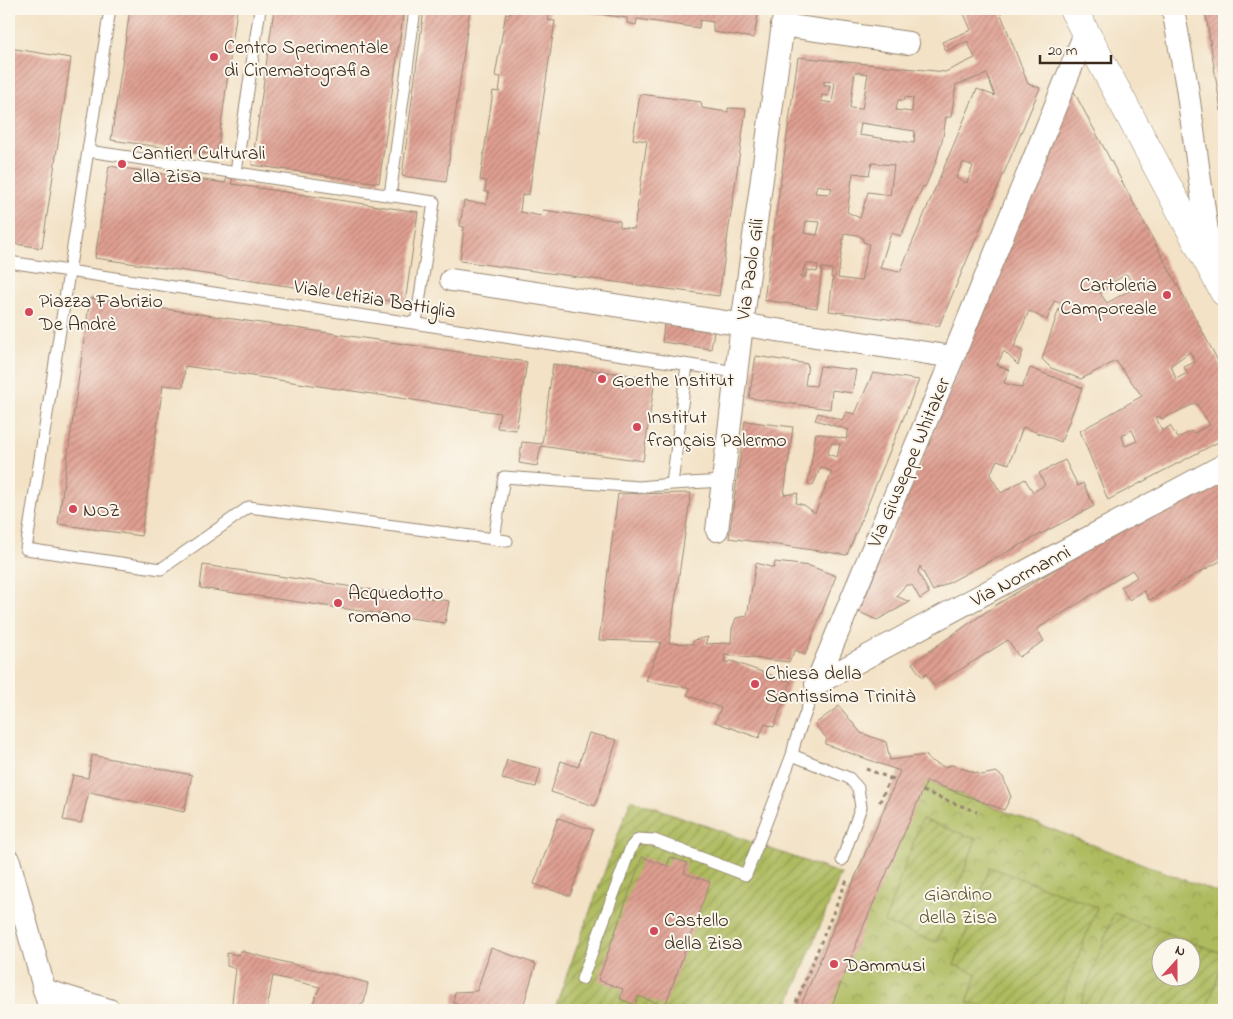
<svg xmlns="http://www.w3.org/2000/svg" width="1233" height="1019" viewBox="0 0 1233 1019" font-family="'Indie Flower',sans-serif">
<style>
.park{fill:url(#park-crowns);stroke:#74723e;fill-rule:evenodd}
.garden{fill:url(#garden-furrows);stroke:#74723e;fill-rule:evenodd}
.building{fill:url(#building-hatch);fill-rule:evenodd}
.lines{fill:none;stroke-linecap:round;stroke-linejoin:round}
.service-casing{stroke:#978672;stroke-width:13}
.minor-casing{stroke:#978672;stroke-width:24}
.tertiary-casing{stroke:#978672;stroke-width:29}
.path{stroke:#978672;stroke-width:3;stroke-dasharray:4 4;stroke-linecap:butt}
.service{stroke:#fff;stroke-width:11}
.minor{stroke:#fff;stroke-width:22}
.tertiary{stroke:#fff;stroke-width:28}
.poi-dot{fill:#d1495b;stroke:#fbf7ec;stroke-width:2}
.labels{text-anchor:middle;stroke-width:4;stroke-linejoin:round;paint-order:stroke}
.poi-label{font-size:20px;fill:#3b2a1e;stroke:#fbf7ec;text-anchor:start}
.street-label{font-size:20px;fill:#3b2a1e;stroke:#fbf7ec}
.park-label{font-size:20px;fill:#5e5631;stroke:#fbf7ec}
</style>
<defs>
<pattern id="park-crowns" width="20" height="18" patternUnits="userSpaceOnUse" patternTransform="scale(1.25)"><rect width="20" height="18" fill="#aebb5e"/><path d="M2 6a3 3 0 1 1 6 0M12 15a3 3 0 1 1 6 0" fill="none" stroke="#8f984d"/></pattern>
<pattern id="garden-furrows" width="10" height="10" patternUnits="userSpaceOnUse" patternTransform="scale(1.25)"><rect width="10" height="10" fill="#aebb5e"/><path d="M-1 1l2-2M0 10L10 0M9 11l2-2" fill="none" stroke="#8f984d"/></pattern>
<pattern id="building-hatch" width="6" height="6" patternUnits="userSpaceOnUse" patternTransform="scale(1.25)"><rect width="6" height="6" fill="#df9f91"/><path d="M-1 1l2-2M0 6l6-6M5 7l2-2" fill="none" stroke="#b68276"/></pattern>
</defs>
<rect width="100%" height="100%" fill="#fbf7ec"/>
<filter id="ink" filterUnits="userSpaceOnUse"><feTurbulence type="fractalNoise" baseFrequency=".02" numOctaves="2"/><feDisplacementMap in="SourceGraphic" scale="10" xChannelSelector="R" yChannelSelector="G"/><feConvolveMatrix kernelMatrix="1 2 1 2 8 2 1 2 1" color-interpolation-filters="sRGB"/></filter>
<filter id="wash" filterUnits="userSpaceOnUse"><feTurbulence type="fractalNoise" baseFrequency=".0096" numOctaves="4" result="noise"/><feDisplacementMap in="SourceGraphic" scale="20" xChannelSelector="R" yChannelSelector="G"/><feGaussianBlur stdDeviation="1.12" result="paint"/><feColorMatrix in="noise" values="0 0 0 0 0 0 0 0 0 0 0 0 0 0 0 0 0 1.4 0 .05"/><feComposite in="paint" operator="in"/></filter>
<g filter="url(#wash)">
<rect width="100%" height="100%" fill="#f3e2c6"/>
<path class="park" d="M900,771L1224,895V1010H799ZM1160,946H1190V976H1160Z"/>
<path class="garden" d="M631,799L841,874L786,1010H554Z
M922,819L976,839L937,942L884,923Z
M990,867L1097,907L1058,1010H991L967,1002L977,974L954,965Z
M1114,913L1224,954V960L1206,1010H1078ZM1190,946V976H1160V946Z"/>
<g id="blocks">
<path class="building" d="M130,9H237L217,155L111,140Z
M274,9H404L379,183L252,165Z
M424,9H470L446,182L402,176Z
M511,9H550L548,20L555,21L529,194L522,195L520,212L541,216L543,210L620,221V227L634,229L647,141L633,139L640,94L701,102L702,108L714,110L728,112V108L746,109L719,296L460,261L464,227L460,226L464,201L487,204L489,192H485L486,181L480,180L493,91L499,92L501,77L495,76L506,13L510,14Z
M570,9H759L754,38L713,32V22L700,20L699,28L637,19L636,25L627,23V18L570,10Z
M878,9H895V12Z
M962,9H999L1028,84L1040,88L939,326L829,311L833,278L831,277L832,269L822,268L817,308L764,300L798,57L945,72L975,58L967,41L946,51L942,42L971,30ZM855,72L868,74L862,109L850,108ZM987,74L995,96L977,89L900,272L880,268L891,233L901,236L923,186L925,187L936,162L943,137L946,117H951L956,85ZM824,81L835,82L832,103L821,101L822,95L828,96L830,85H824ZM905,97L913,98L912,112L896,110L898,100H904ZM861,123L915,131L914,143L859,135ZM963,162L973,166L967,183L956,178ZM872,163L894,165L890,195L868,192L860,218L847,212L853,173L869,175ZM817,185L832,188L830,194L815,193ZM806,221L820,222L817,235L804,233ZM844,233L857,235L863,238V242L869,244L861,281L838,278ZM805,263L818,265L817,272L807,270L805,277H800L803,275Z
M1205,9H1224V111H1221Z
M9,48L71,58L42,248L9,243Z
M1073,90L1224,372V439L1108,500L1080,431L1142,396L1116,361L1081,379L1051,368L1042,359L1061,303L1054,301L1047,320L1029,311L1014,347L1023,351L1018,365L1004,351L997,365L1009,370L1004,383L1022,388L1030,368L1082,388L1061,442L1023,427L1009,464L997,460L990,475L1001,493L1025,479L1033,492L1045,485L1039,473L1065,460L1078,486L1083,483L1094,506L933,591L920,566L918,572L929,593L920,599L912,585H906L896,596L910,602L877,620L859,612ZM1127,274L1134,288L1107,303L1100,293L1112,285L1111,283ZM1190,352L1195,362L1184,367L1187,373L1176,379L1171,365ZM1196,403L1210,425L1194,433L1192,431L1178,438L1170,426L1162,431L1156,417H1161L1162,419ZM1132,430L1137,441L1125,446L1122,436Z
M109,166L225,183L227,178L232,179V184L418,212L405,303L95,258Z
M90,298L527,362L516,430L497,428L500,413L185,366L183,387L163,385L141,536L58,524Z
M664,324L714,331L711,349L662,342Z
M756,356L808,364L805,385L816,386L820,366L856,370L852,393L832,390L830,409L749,398Z
M553,364L655,379L643,461L541,446L537,466L519,463L522,442L542,444Z
M873,373L919,380L847,555L729,538L745,421L793,427L784,495L798,493L796,503L804,505L815,513L832,472L821,467L813,485L808,484L816,433L846,439L849,430L815,420L818,413L842,420L846,412L855,414ZM832,443L840,444L837,457L827,454Z
M1224,475V559L1149,600L1144,591L1129,600L1121,587L1137,577L1132,570L1037,629L1044,641L1019,657L1008,640L934,686L926,674L922,677L912,663L996,605L1130,524Z
M691,493L669,643L693,644L694,640L708,637L705,644L731,643L732,629L736,618L747,616L756,563L774,568L775,562L810,566L836,576L805,655L795,650L789,662L724,655L725,663L731,661L791,682L774,727L765,724L759,738L715,722L721,708L687,695L690,688L646,681L661,642L599,640L618,494Z
M203,565L449,601L445,623L200,588Z
M839,706L861,733L886,742L890,760L926,755L929,760L944,767L952,765L982,775L996,772L1003,777L1011,797L1004,810L927,781L867,918L830,1010H799L900,771L825,744L827,739L815,724Z
M589,733L617,740L595,806L551,792L561,761L578,767Z
M92,755L192,775L184,812L89,792L81,823L63,820L73,775L88,778Z
M507,760L541,769L536,787L502,779Z
M558,818L593,830L570,896L534,884Z
M642,857L667,866L670,857L687,863L684,873L710,882L665,1006L638,996L635,1005L620,999L623,989L598,980Z
M491,948L536,964L522,1010H480L453,1003L455,992L477,991Z
M240,951L368,983L364,1003L353,1010H310L320,987L273,976L267,1010H231L236,969L227,966V953L239,955Z"/>
</g>
</g>
<g filter="url(#ink)">
<use href="#blocks" fill-opacity="0" stroke="#978672" stroke-width="1"/>
<g class="lines">
<g class="service-casing">
<path id="service" d="M110,9L26,549L161,569L249,507L494,539L504,477L639,487L672,484L687,365
M88,151L434,202L416,323
M236,172L260,9
M390,196L415,9
M9,262L736,372
M672,484L723,481
M494,539L507,541
M816,684L795,742L792,755L849,778L858,788L861,807L842,860
M582,979L631,847L638,839L654,840L746,875L792,755"/>
</g>
<g class="minor-casing">
<path id="minor" d="M1173,9L1187,87L1211,260
M782,25L908,43
M451,280L953,357
M717,530L742,325L785,9
M816,684L953,357L1086,31
M816,684L1224,465
M9,861L50,1010
M44,990L109,1010"/>
</g>
<g class="tertiary-casing">
<path id="tertiary" d="M1073,9L1224,292"/>
</g>
<path class="path" d="M866,769L890,778L879,804
M890,778L896,780
M923,791L977,812
M793,1010L848,877"/>
<use href="#service" class="service"/>
<use href="#minor" class="minor"/>
<use href="#tertiary" class="tertiary"/>
</g>
</g>
<g class="poi-dot">
<circle cx="214" cy="57" r="5"/>
<circle cx="122" cy="164" r="5"/>
<circle cx="1167" cy="295" r="5"/>
<circle cx="29" cy="312" r="5"/>
<circle cx="602" cy="379" r="5"/>
<circle cx="637" cy="427" r="5"/>
<circle cx="73" cy="509" r="5"/>
<circle cx="338" cy="603" r="5"/>
<circle cx="755" cy="684" r="5"/>
<circle cx="654" cy="931" r="5"/>
<circle cx="834" cy="964" r="5"/>
</g>
<g class="labels">
<g class="poi-label">
<text x="224" y="53">Centro Sperimentale<tspan x="224" dy="23">di Cinematografia</tspan></text>
<text x="132" y="159">Cantieri Culturali<tspan x="132" dy="23">alla Zisa</tspan></text>
<text x="1157" y="291" text-anchor="end">Cartoleria<tspan x="1157" dy="23">Camporeale</tspan></text>
<text x="39" y="307">Piazza Fabrizio<tspan x="39" dy="23">De Andrè</tspan></text>
<text x="612" y="386">Goethe Institut</text>
<text x="647" y="423">Institut<tspan x="647" dy="23">français Palermo</tspan></text>
<text x="83" y="516">NOZ</text>
<text x="348" y="599">Acquedotto<tspan x="348" dy="23">romano</tspan></text>
<text x="765" y="679">Chiesa della<tspan x="765" dy="23">Santissima Trinità</tspan></text>
<text x="664" y="926">Castello<tspan x="664" dy="23">della Zisa</tspan></text>
<text x="844" y="971">Dammusi</text>
</g>
<g class="street-label">
<text transform="translate(749 269) rotate(-82)" y="7">Via Paolo Gili</text>
<text transform="translate(375 298) rotate(9)" y="7">Viale Letizia Battiglia</text>
<text transform="translate(908 462) rotate(-67)" y="7">Via Giuseppe Whitaker</text>
<text transform="translate(1020 575) rotate(-28)" y="7">Via Normanni</text>
</g>
<g class="park-label">
<text x="958" y="900">Giardino<tspan x="958" dy="23">della Zisa</tspan></text>
</g>
</g>
<rect width="1233" height="1019" fill="none" stroke="#fbf7ec" stroke-width="30"/>
<g transform="translate(1176 962) rotate(21)"><circle r="24" fill="#fbf7ec" stroke="#aea59a"/>
<path d="M0-4L9 19L0 12L-9 19Z" fill="#d1495b"/>
<text y="-8" font-size="14" font-weight="bold" text-anchor="middle" fill="#3b2a1e">N</text>
</g>
<path d="M1040 55v8h71v-8" fill="none" stroke="#3b2a1e" stroke-width="2.5"/>
<text x="1048" y="55" font-size="15" fill="#3b2a1e" stroke="#fbf7ec" stroke-width="4" paint-order="stroke">20 m</text>
</svg>
